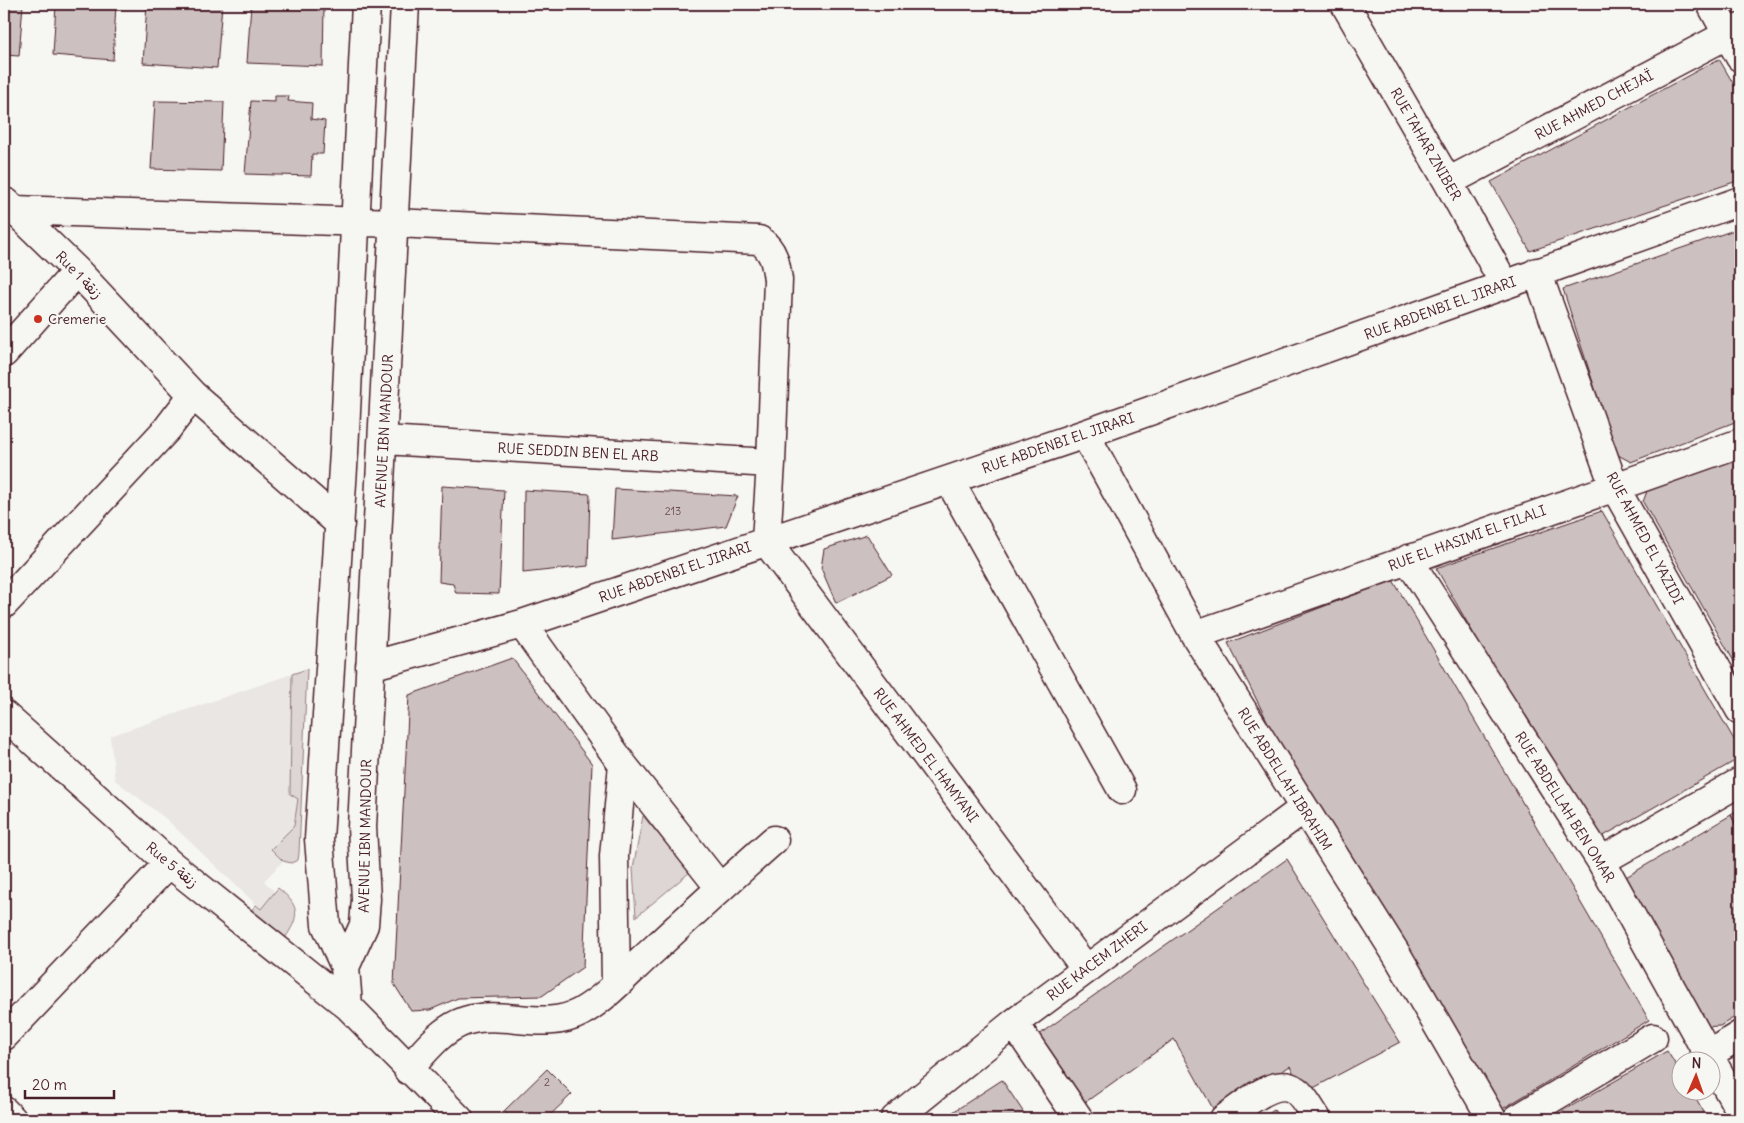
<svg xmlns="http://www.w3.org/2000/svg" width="1744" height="1123" viewBox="0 0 1744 1123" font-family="Delius,'Playpen Sans Arabic',sans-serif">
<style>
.built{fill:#e9e6e3}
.green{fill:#ddd6d5;stroke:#947a80}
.building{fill:#ccc1c0;stroke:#4a1f2b}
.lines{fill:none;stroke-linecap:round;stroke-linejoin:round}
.minor-casing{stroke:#4a1f2b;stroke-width:31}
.minor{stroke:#f6f6f2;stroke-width:28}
.poi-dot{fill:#c8321e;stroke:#f6f6f2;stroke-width:2}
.labels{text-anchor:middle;stroke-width:4.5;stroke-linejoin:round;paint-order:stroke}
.number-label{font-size:11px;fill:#6a4850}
.street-label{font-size:14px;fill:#4a1f2b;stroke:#f6f6f2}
.poi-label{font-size:14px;fill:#4a1f2b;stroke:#f6f6f2;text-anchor:start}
</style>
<rect width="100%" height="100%" fill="#f6f6f2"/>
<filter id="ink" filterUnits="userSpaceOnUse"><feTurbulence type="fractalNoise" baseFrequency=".02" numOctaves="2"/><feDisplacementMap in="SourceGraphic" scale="10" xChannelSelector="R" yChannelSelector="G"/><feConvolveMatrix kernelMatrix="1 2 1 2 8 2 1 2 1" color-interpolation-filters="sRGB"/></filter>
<g filter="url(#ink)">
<path class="built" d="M292,674L290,794L298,799L294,826L271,849L283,861L264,881L276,893L261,909L165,818L115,780L110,736Z"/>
<path class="green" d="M307,669L299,853L298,860L291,863L283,861L271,849L294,826L298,799L290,794L292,674Z
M643,816L690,872L636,917L633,868Z
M278,888C299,905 301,915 285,938L243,919L256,905L261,909Z"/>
<path class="building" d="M4,4H23L19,56L4,55Z
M56,4H116L113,60L53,55Z
M147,4H222L217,68L143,63Z
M251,4H324L323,66L247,63Z
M1719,59L1740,95V180L1530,251L1491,182Z
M275,96H289L288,101L312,103L311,119L325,121L323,154H312L311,176L245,174L251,101L275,102Z
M155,101L224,102L221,171L151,169Z
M1740,228V420L1631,462L1616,454L1563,289Z
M1740,457V672L1643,502L1647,491Z
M442,486L504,490L499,594L456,593L453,584L439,582Z
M615,489L738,496L726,526L612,540Z
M524,490L590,494L588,566L523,573Z
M1602,511L1740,750V758L1593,842L1436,568Z
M867,535L892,575L836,603L821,568L824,549Z
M1393,580L1649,1020L1499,1111L1294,774L1228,643Z
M512,658L592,764L583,967L542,996L458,998L430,1010L411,1011L394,984L409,695Z
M1740,809V833L1731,815Z
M1731,815L1740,833V1014L1720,1026L1698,1027L1621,888L1626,877Z
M1287,859L1400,1042L1304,1093L1290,1066L1216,1114L1174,1039L1080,1106L1034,1038Z
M1667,1051L1682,1075V1090H1691L1708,1119H1549Z
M547,1069L572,1094L546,1119H512L504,1111Z
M1002,1080L1028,1119H942Z
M1274,1110L1280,1119H1261Z"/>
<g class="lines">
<g class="minor-casing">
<path id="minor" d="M366,4L344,452L319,839L326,925L345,967L348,1006L459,1119
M1345,4L1448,182L1505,285
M1711,4L1740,57
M1448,182L1740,28
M7,203L77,271L193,395L340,524
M14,210L395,223L759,240C774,250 776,264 778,280L771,463L766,541L1086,969
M1537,272L1614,486L1740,710
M4,353L77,271
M1085,434L1195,635L1397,955L1492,1119
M384,440L771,463
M949,480L1122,790
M1408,559L1601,861L1711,1060
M4,604L167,429L193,395
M522,624L623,765L720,888
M1195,635L1740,443
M370,666L522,624L1085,434L1740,201
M4,715L169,863L348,1006
M1601,861L1740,782
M345,967L364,925L366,899L362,827L405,4
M616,984L614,856L623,765
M1014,1023L1079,1119
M4,1036L169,863
M1708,1055L1740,1035
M1712,1061L1740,1111
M408,1070C424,1052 441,1029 465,1021C503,1009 545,1032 581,1012C606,998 629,972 650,953C691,915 732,877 774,840
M4,1111L12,1119
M895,1119L1014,1023L1303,809
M1224,1119C1239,1109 1269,1081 1289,1087C1302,1091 1310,1109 1317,1119
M1517,1119L1653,1038"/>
</g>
<use href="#minor" class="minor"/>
</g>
</g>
<circle class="poi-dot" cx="38" cy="319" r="5"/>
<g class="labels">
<g class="number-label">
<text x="673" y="515">213</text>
<text x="547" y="1086">2</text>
</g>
<g class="street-label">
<text transform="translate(1594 105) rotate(-28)" y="5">RUE AHMED CHEJAÏ</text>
<text transform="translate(1426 144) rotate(60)" y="5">RUE TAHAR ZNIBER</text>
<text transform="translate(79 275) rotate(46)" y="5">Rue 1 زنقة</text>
<text transform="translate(1440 308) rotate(-20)" y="5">RUE ABDENBI EL JIRARI</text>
<text transform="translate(384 431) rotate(-87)" y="5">AVENUE IBN MANDOUR</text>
<text transform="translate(1058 443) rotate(-19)" y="5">RUE ABDENBI EL JIRARI</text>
<text transform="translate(578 452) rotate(3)" y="5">RUE SEDDIN BEN EL ARB</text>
<text transform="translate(1467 538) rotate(-20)" y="5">RUE EL HASIMI EL FILALI</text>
<text transform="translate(1645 538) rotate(62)" y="5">RUE AHMED EL YAZIDI</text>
<text transform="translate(675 572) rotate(-19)" y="5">RUE ABDENBI EL JIRARI</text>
<text transform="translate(926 755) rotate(53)" y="5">RUE AHMED EL HAMYANI</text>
<text transform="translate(1285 779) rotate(58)" y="5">RUE ABDELLAH IBRAHIM</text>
<text transform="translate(1565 807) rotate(58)" y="5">RUE ABDELLAH BEN OMAR</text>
<text transform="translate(365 836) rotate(-89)" y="5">AVENUE IBN MANDOUR</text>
<text transform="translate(172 865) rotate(40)" y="5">Rue 5 زنقة</text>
<text transform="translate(1097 961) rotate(-37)" y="5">RUE KACEM ZHERI</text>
</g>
<g class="poi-label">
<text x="48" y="324">Cremerie</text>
</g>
</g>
<rect width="1744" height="1123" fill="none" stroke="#f6f6f2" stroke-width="20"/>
<rect x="10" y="10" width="1724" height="1103" fill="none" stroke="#4a1f2b" stroke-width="2" filter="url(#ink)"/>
<g transform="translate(1696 1076) rotate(2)"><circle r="24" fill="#f6f6f2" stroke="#b1a0a2"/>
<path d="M0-4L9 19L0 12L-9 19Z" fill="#c8321e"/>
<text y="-8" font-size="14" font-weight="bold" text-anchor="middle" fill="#4a1f2b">N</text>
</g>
<path d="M25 1090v8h89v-8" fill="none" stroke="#4a1f2b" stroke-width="2.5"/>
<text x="32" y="1090" font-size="15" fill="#4a1f2b" stroke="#f6f6f2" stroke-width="4" paint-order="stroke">20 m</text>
</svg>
